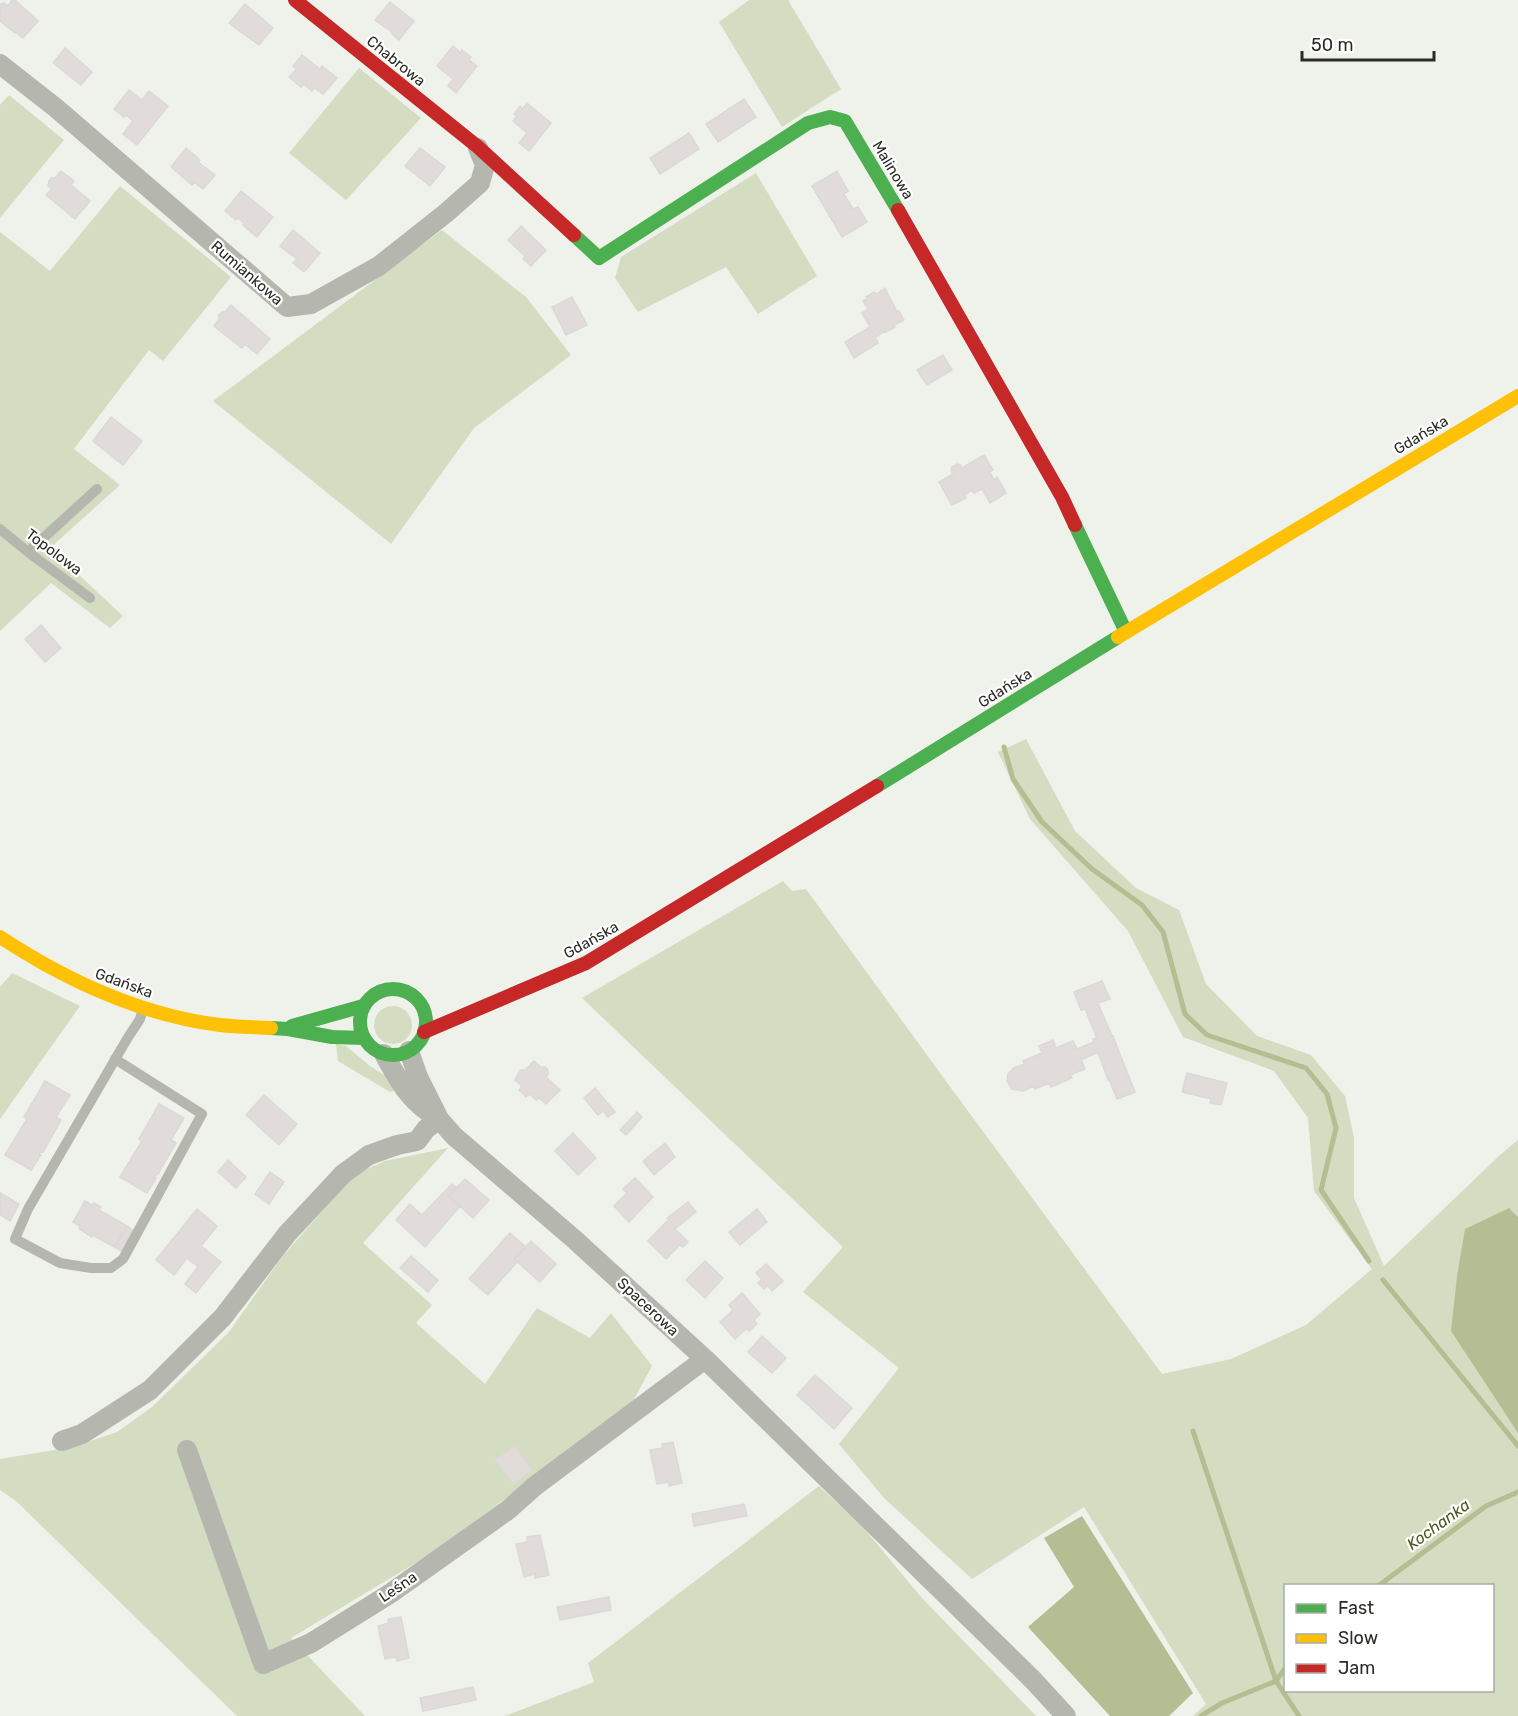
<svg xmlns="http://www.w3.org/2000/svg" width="1518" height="1716" viewBox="0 0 1518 1716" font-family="Rubik,sans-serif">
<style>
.green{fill:#d4dcc2;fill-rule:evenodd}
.water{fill:#b3be93}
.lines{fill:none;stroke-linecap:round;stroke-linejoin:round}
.stream{stroke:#b3be93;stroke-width:5}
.building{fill:#e1dbda;stroke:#dbd9d6;stroke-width:1.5}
.lane{stroke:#b5b7af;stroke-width:10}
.street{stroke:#b5b7af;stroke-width:20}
.fast{stroke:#4caf50;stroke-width:14}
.slow{stroke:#ffc107;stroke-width:14}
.jam{stroke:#c62828;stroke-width:14}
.labels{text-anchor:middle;stroke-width:4.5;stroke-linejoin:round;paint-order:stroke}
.street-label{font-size:15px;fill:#2a2b26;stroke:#fff}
.water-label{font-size:16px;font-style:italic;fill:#4d5a1b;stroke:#fff}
</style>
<rect width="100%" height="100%" fill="#eff2ea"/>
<path class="green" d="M749,0H788L841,89L782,127L719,22Z
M359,68L421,118L346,200L289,153Z
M9,95L64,140L0,218V105Z
M756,173L817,276L758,314L726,267L638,312L615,278L621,257Z
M120,186L231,277L163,361L149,350L74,449L120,485L50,548L123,616L110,628L51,583L0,631V232L50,271Z
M442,230L526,297L571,355L474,428L391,544L213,401Z
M1026,739L1075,831L1136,888L1179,910L1206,984L1257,1036L1311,1055L1345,1096L1354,1138V1198L1384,1266L1501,1154L1518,1140V1716H1193L1206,1704L1084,1507L972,1579L884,1498L839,1444L899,1368L803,1292L843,1247L582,998L783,881L792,891L806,889L951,1088L1162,1374L1231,1359L1306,1325L1372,1269L1314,1191L1308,1118L1274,1071L1183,1037L1128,931L1030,819L998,752ZM1286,1586H1492V1690H1286Z
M12,973L80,1006L0,1119V987Z
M374 1025a19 19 0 1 1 38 0a19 19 0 1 1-38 0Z
M336,1044L346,1046L370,1066L386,1076L396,1090L390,1092L338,1061Z
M448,1148L363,1243L432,1305L416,1323L485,1384L537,1308L590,1338L611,1313L652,1366L632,1403L437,1550L291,1638L365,1716H237L16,1501L0,1490V1459L73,1447L117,1432L152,1407L229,1332L282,1257L354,1175L385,1161Z
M819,1486L863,1527L921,1597L1036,1716H505L594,1682L588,1663Z"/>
<path class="water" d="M1509,1208L1518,1217V1433L1451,1331L1457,1276L1465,1229Z
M1082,1516L1193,1693L1169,1716H1110L1028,1627L1074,1587L1044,1538Z"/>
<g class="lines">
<path class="stream" d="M1004,747L1013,779L1042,822L1092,869L1142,905L1163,932L1185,1014L1207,1035L1306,1068L1327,1094L1336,1128L1321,1190L1369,1261
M1383,1280L1518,1446
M1193,1431L1276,1681L1299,1716
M1378,1586L1486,1506L1518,1492
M1201,1716L1222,1703L1276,1681L1286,1667"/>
</g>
<path class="building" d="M12,0H15L38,21L23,38L16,32L15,33L0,21V4L4,3L8,6Z
M390,2L414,21L399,40L391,33L392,32L375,20Z
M245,4L273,28L259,45L229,23Z
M453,46L461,53L462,50L471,57L469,60L477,66L456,93L448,86L453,79L437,66Z
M65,48L92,72L81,85L53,63Z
M302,55L320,69L322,66L337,78L323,94L315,88L312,91L304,84L301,87L289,77L297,69L293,66Z
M129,90L142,100L149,91L168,106L137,145L123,134L133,121L126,115L124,117L114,109Z
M744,99L756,117L718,142L706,124Z
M527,103L551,123L529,151L519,143L527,133L513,121L517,116L514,114L520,106L522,109Z
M689,133L699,149L660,174L650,158Z
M186,148L200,160L198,162L215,175L203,189L194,182L192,185L171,167Z
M420,148L445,167L430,186L405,166Z
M61,171L74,181L71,185L90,201L75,219L46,195L52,189L48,186L49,181L51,178H55Z
M837,171L848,191L844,194L853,209L858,207L867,222L842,237L812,186Z
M241,191L273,217L257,237L243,225L244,223L238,218L236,220L225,211Z
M521,226L546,250L531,266L523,259L525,256L508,240Z
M293,230L320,253L304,272L293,263L297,259L280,246Z
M885,288L897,312L899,311L904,320L894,325L895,327L886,332L885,331L875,337L878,343L854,358L845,342L870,327L862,313L868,309L863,301L867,299L866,297L874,292L876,294Z
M572,297L587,325L566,335L552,307Z
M231,305L270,339L257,354L245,344L242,348L214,326L219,319V315L222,312H225Z
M943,355L952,370L927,385L917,370Z
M111,417L142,441L123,465L93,441Z
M984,455L993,470L990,472L994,480L997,477L1006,493L990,503L982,489L974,493L972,490L964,495L966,498L952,505L939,482L953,474L951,471L952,467L957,464L960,465L962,468Z
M41,625L61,648L45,662L25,639Z
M1102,981L1110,999L1098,1003L1112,1036H1113L1116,1044L1135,1092L1117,1099L1109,1079L1108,1080L1098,1052L1081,1060L1085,1069L1070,1075L1072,1078L1051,1087L1049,1083L1035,1089L1034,1086L1023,1091L1012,1089L1007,1081L1008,1074L1014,1068L1024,1064L1023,1061L1042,1053L1039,1046L1053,1040L1056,1048L1073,1041L1077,1049L1094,1042L1093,1039L1097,1038L1085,1009L1081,1010L1074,992Z
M534,1061L541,1067H545L548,1070V1074L546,1077L560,1090L546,1104L539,1098L536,1100L530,1094L526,1097L519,1090L522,1086L515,1080L520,1070H525Z
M1187,1073L1227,1083L1221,1105L1210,1103L1211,1099L1182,1092Z
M45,1081L70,1095L56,1117L61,1120L43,1152L41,1151L39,1154L41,1155L31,1170L5,1155L27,1119L24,1117Z
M595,1088L615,1112L608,1117L603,1111L598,1115L584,1098Z
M264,1095L297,1124L279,1145L246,1115Z
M159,1104L184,1118L171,1140L176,1143L158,1174H157L154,1177L156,1178L147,1193L120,1177L142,1141L139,1139Z
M637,1112L642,1117L626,1135L620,1130Z
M573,1133L596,1158L578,1175L555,1151Z
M665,1143L675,1157L654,1175L643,1161Z
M228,1160L246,1177L236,1188L218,1172Z
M270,1172L284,1182L269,1204L255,1194Z
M635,1178L653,1197L629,1222L614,1206L627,1193L623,1189Z
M465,1179L489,1200L473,1218L449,1196Z
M452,1184L457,1188L449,1196L460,1206L425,1247L396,1220L410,1204L422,1215Z
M0,1193L19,1204L10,1221L0,1215Z
M85,1201L92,1205L94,1203L101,1207L99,1210L127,1226L114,1247L93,1235L92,1237L79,1229L80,1226L73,1222Z
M688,1202L696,1212L676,1228L667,1218Z
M197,1209L217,1226L201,1246L221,1262L196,1293L185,1284L198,1267L187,1258L174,1275L156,1260Z
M757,1209L767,1222L740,1245L729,1232Z
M667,1221L688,1242L683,1247L680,1245L666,1259L648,1241Z
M127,1226L134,1231L121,1251L114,1247Z
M510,1233L526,1247L514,1259L517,1262L488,1295L469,1279Z
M531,1241L556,1264L540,1282L514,1259Z
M411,1256L438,1280L428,1292L400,1268Z
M705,1261L723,1278L705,1298L686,1280Z
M766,1264L783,1281L772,1291L768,1286L764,1289L758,1283L762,1279L756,1273Z
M742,1293L760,1314L754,1320L757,1324L749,1331L747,1328L735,1339L720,1322L733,1310L729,1305Z
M762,1336L786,1358L772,1373L748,1352Z
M815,1375L852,1408L834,1429L797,1395Z
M673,1442L682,1483L669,1486V1482L657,1484L650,1450L663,1448L662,1444Z
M515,1446L532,1470L513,1484L495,1460Z
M744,1504L747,1516L694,1526L692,1514Z
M540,1535L549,1575L535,1578V1574L524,1577L516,1544L527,1542V1537Z
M609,1597L611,1610L560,1620L557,1607Z
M401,1617L409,1658L397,1661L396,1657L385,1659L378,1626L389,1623L388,1619Z
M473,1687L476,1700L423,1711L420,1698Z"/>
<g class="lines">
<path class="lane" d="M0,529L28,552L90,598
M28,552L97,489
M115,1059L202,1114L123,1259L111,1268H91L60,1263L15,1239L28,1209L127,1039L140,1019L143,1009"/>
<path class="street" d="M0,64L56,108L287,307L311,304L379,266L446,213L480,183L485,165L478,148
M409,1051L418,1077L439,1119L454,1136L574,1239L705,1359L1033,1680L1066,1716
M384,1054C399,1081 409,1101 437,1118
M62,1441L82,1434L150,1390L223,1317L287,1234L343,1174L369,1155L397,1145L417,1141L426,1129L439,1119
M187,1450L263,1664L311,1643L391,1593L508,1510L535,1486L705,1359"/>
<path class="fast" d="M574,235L599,258L808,123L830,117L845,121L898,210
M1075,525L1126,632
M877,786L1118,637
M360 1022a33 33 0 1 1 66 0a33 33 0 1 1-66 0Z
M292,1026L363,1006
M271,1028L288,1029L332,1037L364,1038"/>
<path class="slow" d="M1118,637L1518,396
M0,937C67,981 140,1015 220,1025C237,1027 254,1027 271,1028"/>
<path class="jam" d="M295,0L478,147L574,235
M898,210L1062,497L1075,525
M424,1032L586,963L877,786"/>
</g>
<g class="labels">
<g class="street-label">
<text transform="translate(396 61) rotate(39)" y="5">Chabrowa</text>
<text transform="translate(893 170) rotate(59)" y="5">Malinowa</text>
<text transform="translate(247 273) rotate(41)" y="5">Rumiankowa</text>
<text transform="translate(1421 435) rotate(-31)" y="5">Gdańska</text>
<text transform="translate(54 552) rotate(37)" y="5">Topolowa</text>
<text transform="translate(1005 688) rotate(-32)" y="5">Gdańska</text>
<text transform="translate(591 940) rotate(-29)" y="5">Gdańska</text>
<text transform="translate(124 983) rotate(20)" y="5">Gdańska</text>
<text transform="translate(648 1307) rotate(43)" y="5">Spacerowa</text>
<text transform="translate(398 1587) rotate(-34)" y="5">Leśna</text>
</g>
<g class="water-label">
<text transform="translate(1438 1524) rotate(-36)" y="6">Kochanka</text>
</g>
</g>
<rect x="1284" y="1584" width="210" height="108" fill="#ffffff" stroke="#aaaaa8" stroke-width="1.5"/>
<rect x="1296" y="1604" width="30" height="9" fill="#4caf50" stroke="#aaaaa8" stroke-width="1.5"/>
<text x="1338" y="1614" font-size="18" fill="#2a2b26">Fast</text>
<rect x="1296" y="1634" width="30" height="9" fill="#ffc107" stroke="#aaaaa8" stroke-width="1.5"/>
<text x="1338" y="1644" font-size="18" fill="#2a2b26">Slow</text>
<rect x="1296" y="1664" width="30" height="9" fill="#c62828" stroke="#aaaaa8" stroke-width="1.5"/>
<text x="1338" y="1674" font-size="18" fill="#2a2b26">Jam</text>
<path d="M1302 51v9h132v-9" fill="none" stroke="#2a2b26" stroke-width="3"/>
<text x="1311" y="51" font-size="18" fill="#2a2b26" stroke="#ffffff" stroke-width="4.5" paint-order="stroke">50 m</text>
</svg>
